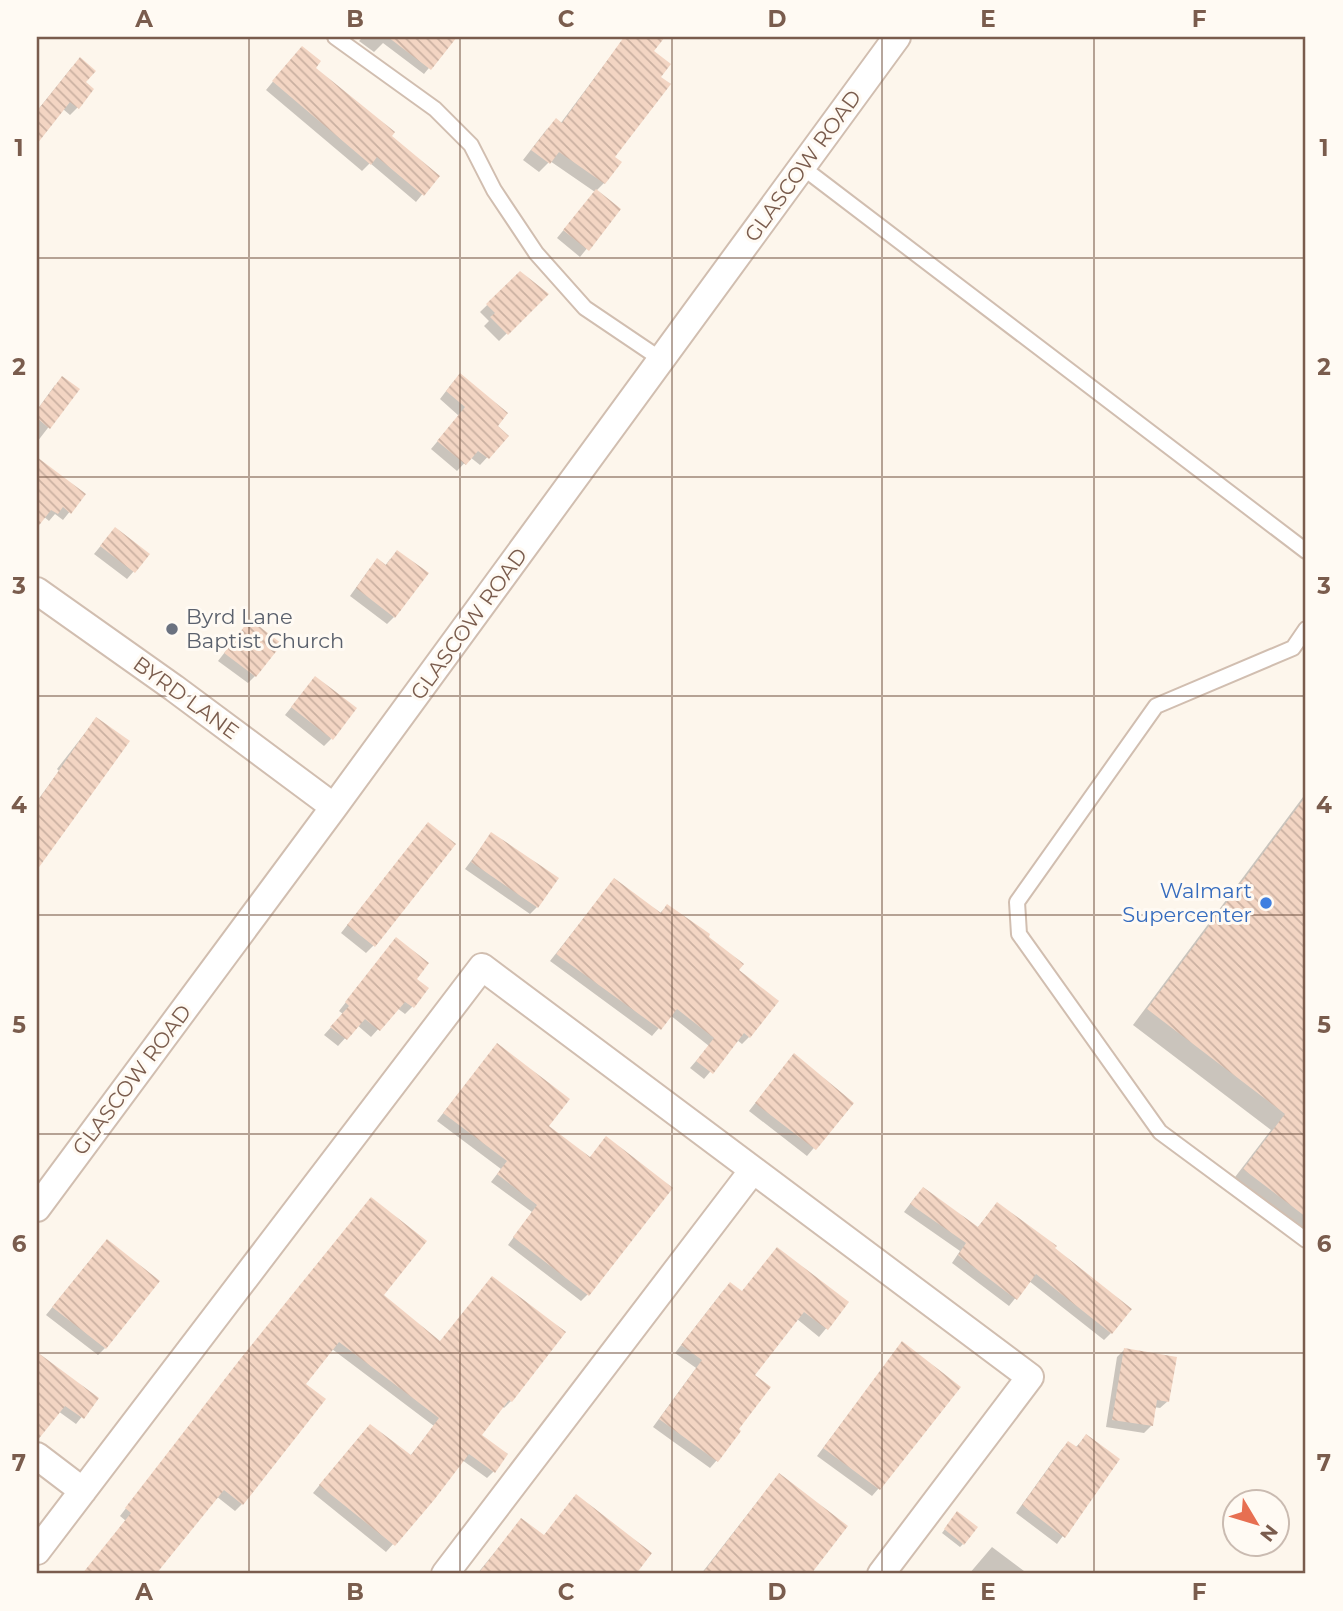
<svg xmlns="http://www.w3.org/2000/svg" width="1343" height="1611" viewBox="0 0 1343 1611" font-family="Montserrat,sans-serif">
<style>
.shadow{fill:#0003}
.building{fill:url(#building-back-hatch)}
.lines{fill:none;stroke-linecap:round;stroke-linejoin:round}
.lane-casing{stroke:#d1beb0;stroke-width:18}
.street-casing{stroke:#d1beb0;stroke-width:30}
.lane{stroke:#fff;stroke-width:14}
.street{stroke:#fff;stroke-width:26}
.grid{fill:none;stroke:#7a5c4d;stroke-width:2;stroke-opacity:0.55}
.worship-dot{fill:#6b7280;stroke:#fffaf3;stroke-width:2.5}
.shop-dot{fill:#3f7fe0;stroke:#fffaf3;stroke-width:2.5}
.labels{text-anchor:middle;stroke-width:6;stroke-linejoin:round;paint-order:stroke}
.street-label{font-size:21px;fill:#7a5c4d;stroke:#fffaf3}
.worship-label{font-size:21px;fill:#5b616d;stroke:#fffaf3;text-anchor:start}
.shop-label{font-size:21px;fill:#366cbe;stroke:#fffaf3;text-anchor:end}
.neatline{fill:none;stroke:#7a5c4d;stroke-width:2.5}
.grid-label{font-size:23px;text-anchor:middle;font-weight:bold;fill:#7a5c4d}
</style>
<defs>
<pattern id="building-back-hatch" width="6" height="6" patternUnits="userSpaceOnUse" patternTransform="scale(1.75)"><rect width="6" height="6" fill="#f3d5c3"/><path d="M-1 5l2 2M0 0l6 6M5-1l2 2" fill="none" stroke="#cab0a1"/></pattern>
</defs>
<rect width="100%" height="100%" fill="#fdf6ec"/>
<path class="shadow" d="M363,37H454L424,74L383,43L374,52L359,41Z
M625,37H663L651,52L604,183L596,191L619,209L580,257L557,238L595,192L550,161L539,172L523,160L547,129L560,124Z
M295,55L313,68L437,176L416,202L370,163L362,171L266,90Z
M72,67L84,83L77,108L70,115L63,109L37,141V111Z
M520,273L547,294L499,341L484,326L489,321L480,312Z
M453,382L507,436L480,465L470,457L457,471L431,449L459,416L440,399Z
M55,385L78,389L37,442V410Z
M37,459L83,495L63,520L55,514L49,521L37,511Z
M108,537L134,571L127,579L94,554Z
M390,559L394,617L387,624L350,596L370,568L385,566Z
M243,629L255,676L248,683L218,661Z
M315,678L331,739L324,746L285,715Z
M96,719L41,861L37,865V801L59,771L57,769Z
M1306,793V1243L1229,1185L1271,1130L1133,1025Z
M421,832L374,945L366,953L341,933Z
M491,834L537,907L530,914L465,869Z
M614,880L659,914L667,906L707,937L736,970L777,1002L749,1037L742,1044L737,1040L704,1079L690,1068L709,1046L670,1015L652,1036L550,961Z
M389,947L415,979L412,1007L405,1014L397,1008L371,1037L357,1025L338,1046L324,1035L343,1014L339,1011Z
M491,1052L546,1127L588,1294L581,1301L508,1245L532,1212L491,1182L501,1169L437,1121Z
M787,1063L852,1103L807,1156L749,1111Z
M916,1196L977,1228L997,1204L1053,1248L1111,1333L1104,1340L1029,1281L1009,1306L952,1263L960,1251L904,1212Z
M100,1248L105,1348L98,1355L46,1315Z
M723,1291L847,1303L819,1337L797,1319L753,1375L736,1429L717,1460L710,1468L653,1427L696,1368L675,1353Z
M382,1295L511,1401L504,1408L502,1406L479,1435L494,1471L487,1478L462,1460L433,1499L386,1552L313,1493L363,1433L410,1456L434,1426L332,1349L304,1384L242,1504L235,1511L216,1496L154,1574H83L126,1521L120,1516L234,1368Z
M902,1343L879,1488L872,1496L817,1456Z
M1124,1350L1168,1401L1160,1408L1154,1407L1151,1426L1144,1433L1106,1427L1117,1357Z
M37,1355L96,1399L76,1424L58,1411L37,1437V1400L39,1397L37,1395Z
M1086,1436L1118,1460L1057,1544L1016,1513L1061,1450L1068,1443L1075,1448Z
M772,1483L846,1526L809,1574H701Z
M954,1517L963,1544L960,1547L942,1533Z
M521,1520L543,1537L650,1553L633,1574H477Z
M992,1547L1028,1574H969Z"/>
<path class="building" d="M388,37H457L431,70Z
M624,37H665L654,51L671,64L661,77L671,84L615,157L622,162L605,184L559,152L550,164L531,150L556,118L562,123Z
M302,46L321,61L316,68L395,132L392,136L440,176L424,196L377,157L371,165L272,81Z
M80,57L96,71L86,82L94,89L79,109L70,102L37,144V111Z
M596,189L621,209L589,251L563,230Z
M520,271L549,294L508,335L490,317L495,313L486,304Z
M460,373L508,413L498,426L509,436L489,459L478,451L466,465L437,441L465,407L446,391Z
M62,376L80,389L50,429L37,418V410Z
M37,457L86,494L71,514L63,507L58,514L51,510L37,528Z
M115,527L150,554L135,573L100,546Z
M397,550L429,573L395,618L356,588L377,558L386,565Z
M250,619L282,644L256,677L224,653Z
M315,676L357,708L333,740L291,707Z
M96,717L130,741L37,870V802Z
M1306,796V1217L1243,1169L1285,1114L1147,1009Z
M428,822L456,844L375,947L347,925Z
M491,832L559,878L538,908L471,862Z
M614,878L661,913L667,904L710,934L709,937L744,964L739,970L779,1001L750,1038L744,1033L713,1074L696,1061L714,1038L677,1009L661,1030L556,954Z
M396,937L429,963L417,979L429,988L414,1008L405,1002L380,1031L365,1019L347,1040L330,1027L349,1006L345,1002Z
M497,1043L570,1099L549,1126L590,1157L606,1136L673,1188L589,1296L513,1237L537,1205L497,1174L507,1161L443,1113Z
M794,1053L854,1103L816,1150L755,1103Z
M923,1187L978,1227L997,1202L1057,1246L1055,1248L1132,1309L1112,1334L1036,1274L1017,1300L958,1255L966,1243L910,1204Z
M371,1197L427,1241L384,1295L440,1341L492,1276L566,1332L512,1402L509,1400L482,1435L508,1454L495,1473L469,1454L434,1500L395,1546L319,1485L370,1424L411,1455L439,1418L339,1342L306,1384L326,1399L243,1505L224,1490L156,1574H82L131,1513L125,1508L241,1358Z
M107,1239L160,1281L106,1349L52,1307Z
M777,1247L849,1302L828,1330L804,1312L755,1375L771,1387L739,1429L741,1431L718,1462L659,1419L702,1360L681,1345L730,1282L742,1291Z
M902,1341L961,1387L880,1490L823,1448Z
M1124,1348L1177,1357L1169,1402L1157,1400L1153,1426L1112,1420Z
M37,1352L99,1398L84,1419L65,1406L37,1441Z
M1086,1434L1120,1459L1065,1538L1022,1505L1068,1441L1077,1447Z
M779,1473L848,1526L811,1574H702Z
M576,1494L652,1553L636,1574H478L521,1518L544,1535Z
M957,1511L978,1527L964,1545L944,1529Z"/>
<g class="lines">
<g class="lane-casing">
<path id="lane" d="M335,37L435,109L471,145L494,190L536,253L585,308L662,360
M802,167L1306,551
M1306,629L1293,648L1156,706L1017,902L1019,934L1160,1132L1306,1240"/>
</g>
<g class="street-casing">
<path id="street" d="M37,591L174,688L334,807
M37,1208L334,807L897,37
M37,1456L83,1491
M37,1551L482,967L1030,1377L881,1574
M445,1574L753,1170"/>
</g>
<use href="#lane" class="lane"/>
<use href="#street" class="street"/>
</g>
<path class="grid" d="M249,37V1574M460,37V1574M672,37V1574M882,37V1574M1094,37V1574M37,258H1306M37,477H1306M37,696H1306M37,915H1306M37,1134H1306M37,1353H1306"/>
<circle class="worship-dot" cx="172" cy="629" r="7"/>
<circle class="shop-dot" cx="1266" cy="903" r="7"/>
<g class="labels">
<g class="street-label">
<text transform="translate(803 166) rotate(-54)" y="7">GLASCOW ROAD</text>
<text transform="translate(469 624) rotate(-54)" y="7">GLASCOW ROAD</text>
<text transform="translate(186 698) rotate(36)" y="7">BYRD LANE</text>
<text transform="translate(132 1080) rotate(-53)" y="7">GLASCOW ROAD</text>
</g>
<g class="worship-label">
<text x="186" y="624">Byrd Lane<tspan x="186" dy="24">Baptist Church</tspan></text>
</g>
<g class="shop-label">
<text x="1252" y="898">Walmart<tspan x="1252" dy="24">Supercenter</tspan></text>
</g>
</g>
<rect width="1343" height="1611" fill="none" stroke="#fffaf3" stroke-width="77"/>
<g transform="translate(1256 1523) rotate(128)"><circle r="33" fill="#fffaf3" stroke="#cabbb1" stroke-width="2"/>
<path d="M0-5L12 26L0 18L-12 26Z" fill="#e76f51"/>
<text y="-10" font-size="19" font-weight="bold" text-anchor="middle" fill="#7a5c4d">N</text>
</g>
<rect x="38" y="38" width="1266" height="1534" class="neatline"/>
<g class="grid-label">
<text x="144" y="27">A</text>
<text x="355" y="27">B</text>
<text x="566" y="27">C</text>
<text x="777" y="27">D</text>
<text x="988" y="27">E</text>
<text x="1199" y="27">F</text>
<text x="19" y="156">1</text>
<text x="1324" y="156">1</text>
<text x="19" y="375">2</text>
<text x="1324" y="375">2</text>
<text x="19" y="594">3</text>
<text x="1324" y="594">3</text>
<text x="19" y="813">4</text>
<text x="1324" y="813">4</text>
<text x="19" y="1033">5</text>
<text x="1324" y="1033">5</text>
<text x="19" y="1252">6</text>
<text x="1324" y="1252">6</text>
<text x="19" y="1471">7</text>
<text x="1324" y="1471">7</text>
<text x="144" y="1600">A</text>
<text x="355" y="1600">B</text>
<text x="566" y="1600">C</text>
<text x="777" y="1600">D</text>
<text x="988" y="1600">E</text>
<text x="1199" y="1600">F</text>
</g>
</svg>
